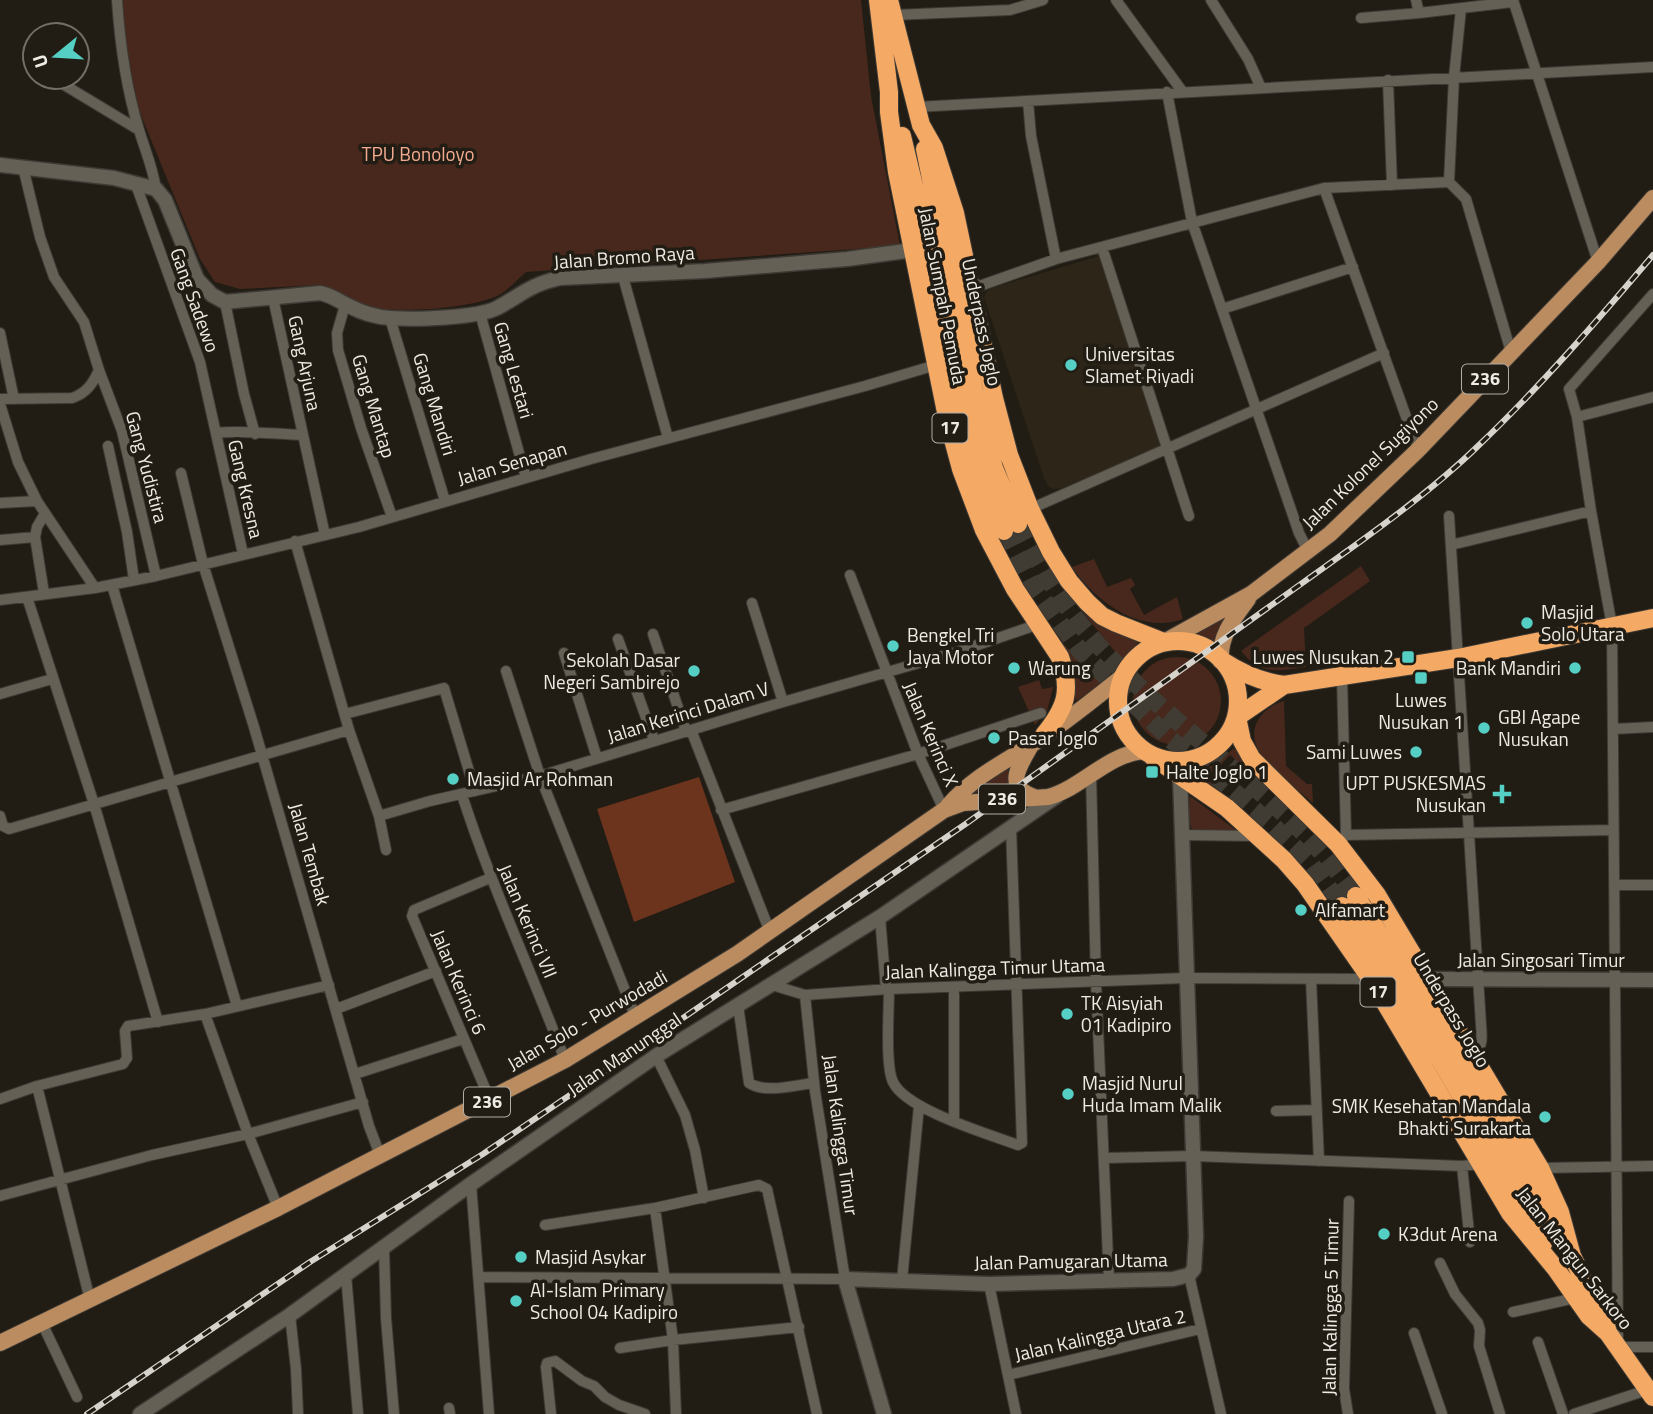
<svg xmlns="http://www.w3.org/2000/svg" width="1653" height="1414" viewBox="0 0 1653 1414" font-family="'Titillium Web',sans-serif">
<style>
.built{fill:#2d2517}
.green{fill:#48281c}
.forest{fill:#6c331d}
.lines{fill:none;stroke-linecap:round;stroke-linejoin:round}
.highway-tunnel{stroke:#403c33;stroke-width:18;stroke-dasharray:18 9;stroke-linecap:butt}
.street-casing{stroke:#3d3934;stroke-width:12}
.secondary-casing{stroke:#3d3934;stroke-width:17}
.primary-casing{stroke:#3d3934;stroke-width:18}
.highway-casing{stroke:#3d3934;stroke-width:20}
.street{stroke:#656055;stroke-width:10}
.secondary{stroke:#656055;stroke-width:14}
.primary{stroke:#bb8c5f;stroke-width:16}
.highway{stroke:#f4a965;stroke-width:18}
.rail-casing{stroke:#d6d3cd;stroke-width:6}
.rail{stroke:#211d14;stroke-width:3.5;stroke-dasharray:10;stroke-linecap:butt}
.poi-dot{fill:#55cec4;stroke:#211d14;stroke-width:2.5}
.labels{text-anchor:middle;stroke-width:7;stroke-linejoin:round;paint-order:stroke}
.shield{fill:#211d14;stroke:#b0ada6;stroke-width:2}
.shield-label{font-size:18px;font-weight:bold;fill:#eeebe5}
.park-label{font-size:19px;fill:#f4ab90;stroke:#211d14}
.street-label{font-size:19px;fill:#eeebe5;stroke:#211d14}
.poi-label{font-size:19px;fill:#eeebe5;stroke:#211d14;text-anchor:start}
</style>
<rect width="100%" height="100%" fill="#211d14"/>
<path class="built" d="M1099,256L1163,446L1062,488L1053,489L1048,486L1044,478L984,297L987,291L992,288Z"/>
<path class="green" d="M118,0H861L871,96L900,246L526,272C517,280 507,291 497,296C465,310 389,314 356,305C341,301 335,288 318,285L240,289L215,282L200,259L138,108Z
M1094,559L1107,587L1131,578L1135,585L1130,589L1144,615L1177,597L1183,619C1140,635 1095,601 1072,567Z
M1361,566L1370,581L1304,628L1306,667C1277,671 1261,676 1241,651Z
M1071,598L1092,616L1138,641C1134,655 1091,694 1077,700L1072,698L1066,654L1061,641L1094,677L1117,654Z
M1225,616L1226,617L1215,642L1194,632Z
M1133 701a44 44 0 1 1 88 0a44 44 0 1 1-88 0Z
M1039,680L1042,689L1053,687L1047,711L1035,725L1018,687Z
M1284,701L1286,766L1307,784H1312L1313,803C1296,788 1272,772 1260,753C1245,729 1261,708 1284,701Z
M1233,749L1239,750L1250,772L1230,755L1207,779L1227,798L1190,773L1214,765Z
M1006,767L1010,774L1007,790L972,793Z
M1190,796L1237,831H1201L1192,829L1188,820Z"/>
<path class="forest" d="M699,777L735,882L634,922L597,809Z"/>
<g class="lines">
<path class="highway-tunnel" d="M1018,524C1038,561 1058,599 1086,631C1154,712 1244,769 1316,846C1330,861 1343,879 1356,896
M1004,531L1031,583L1081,652L1171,740L1207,768L1273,826L1307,859L1342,906"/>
<g class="street-casing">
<path id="street" d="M117,0C120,45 126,88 139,130C145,150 153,168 156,189
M1116,0L1182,91
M1211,0L1248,59L1261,88
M1416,0L1419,13L1513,2
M1513,0L1598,262
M894,15L1010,10L1043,0
M1361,18L1419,13
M56,80L139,130
M1388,80L1392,185
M1167,92L1192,222L1299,533L1308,551
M1028,101L1031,136L1056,259
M916,107L1653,67
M135,182L200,362L243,554
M1449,182L1454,77L1461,9
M1324,188L1418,450
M1102,247L1189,516
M622,273L668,438
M971,289L1056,259L1324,188L1449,182L1466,199L1511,352
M1653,294L1569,389L1577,417L1591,511L1612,626L1618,1347H1653
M273,298L325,535
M225,302L244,394L255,434
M345,305L337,333L338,350L361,428L392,517
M1222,309L1353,267
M480,313L526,478
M390,318L445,501
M0,333L14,399
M99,370L122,431L156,576
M0,399L72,398C87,393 93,383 99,370L84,322L54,277L40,237L23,167
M0,404L18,462L37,501L95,588
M1577,417L1653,397
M216,433C244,430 274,434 303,435
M108,446L127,532L134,580
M181,473L203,564L254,727L369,1126L380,1155
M0,503L37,501
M1030,509L1384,353
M1449,516L1481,1025C1482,1037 1483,1047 1474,1055
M35,537L44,593
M0,540L35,537L37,527L44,515
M1451,545L1591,511
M850,575L918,754L944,810
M112,585L237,1006
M27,597L94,804L158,1022
M0,600L95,588L156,576L359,527L591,459L865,386L936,365
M752,603L783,702
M653,634L686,731
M618,639L654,740
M564,653L597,758
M506,671L540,776L636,1018
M1342,677L1346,835L1343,838
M0,694L52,679
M345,714L444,688L475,791
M1613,729L1653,727
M349,730L379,816
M691,730L770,932
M1091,774L1096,982L1109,1281
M462,795C491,885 531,971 565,1060
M721,810L918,754L1041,713
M0,816L3,826L9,829L349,730L295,541
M1181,835L1258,836
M1346,835L1613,830
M386,850L379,816L430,801L540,776L783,702L957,652L1039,624
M1614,885H1653
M880,917L886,989
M1311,979L1319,1161
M772,985L805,995L889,989L1186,978L1371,979
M954,987V1120
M889,989C889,1010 885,1065 893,1082C906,1110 989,1134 1018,1145L1022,1143L1011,827
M738,1005L749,1083C766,1094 795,1085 814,1083
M336,1009L436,971
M205,1014L248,1134L278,1208
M656,1056L685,1115L695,1150L704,1198
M355,1074L463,1039
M37,1086L90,1300
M0,1099L37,1086L123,1064L127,1058L125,1031L128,1026L205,1014L329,985
M490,1100L412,916L414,910L490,878
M1276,1111L1316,1110
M1104,1158L1193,1156L1462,1166L1480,1164
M1462,1166L1470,1242
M1540,1168L1653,1166
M471,1184L489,1414
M0,1196L152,1155L248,1134L363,1102
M655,1208L673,1340L676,1414
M545,1225L655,1208L759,1185L767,1189L817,1414
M384,1248L386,1318L394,1414
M1440,1263L1455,1294L1478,1323L1480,1330L1479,1346L1500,1414
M346,1275L358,1414
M1189,1275L1221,1414
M479,1277L845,1279L815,1091L805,995
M902,1280L919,1106
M989,1284L1016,1414
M1513,1312L1575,1298
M290,1315L296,1369L298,1414
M42,1323L77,1397
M1414,1333L1442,1414
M1538,1342L1563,1414
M620,1348L673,1340L799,1327
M1008,1375L1200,1329
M449,1408L450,1414
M551,1414L546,1367L547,1363L555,1361L582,1381L594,1386L605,1397L619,1405L645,1414
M1348,1414L1344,1389L1349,1201
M1574,1414L1647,1390"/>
</g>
<g class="secondary-casing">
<path id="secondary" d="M0,165L114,178L156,189L165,200L197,279L212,295L225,302L320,293C331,295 339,301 349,306C362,313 376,317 390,318C414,320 477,318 497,308C523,294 529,285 560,278L705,271L847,259L913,250
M1429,979L1653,980
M140,1414L290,1315L471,1184L656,1056L880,917L1057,796
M884,1414L845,1279L989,1284L1173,1279L1189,1275L1194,1269L1196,1236L1180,776"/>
</g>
<g class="primary-casing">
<path id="primary" d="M1164,642L1251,594L1330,534L1418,450L1598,262L1653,198
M1221,660C1219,636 1234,618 1248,599
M1031,745C1020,766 1003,786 1034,797
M948,806C971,779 1002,763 1031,745C1064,724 1093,700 1123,676
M0,1343L278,1208L565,1060L737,954L944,810L963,803L1048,797C1082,788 1106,755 1143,751"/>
</g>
<g class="highway-casing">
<path id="highway" d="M878,0L889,92V112L897,172L947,417L961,469L984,530L1015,589L1060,657C1072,691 1066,708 1044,735
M889,0L921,125L934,148L955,213L994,398L1009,455L1030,509L1051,552L1069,581L1087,602L1102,616L1116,623L1164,642
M902,136L922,219L959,396L978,469L1004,531
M925,149L974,391L994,468L1018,524
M1118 701a60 60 0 1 1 120 0a60 60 0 1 1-120 0Z
M1221,660C1241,673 1260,682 1284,685L1458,658L1653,618
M1237,717L1242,741L1252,759L1338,844L1377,895L1540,1168L1560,1212L1572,1256
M1237,717L1284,685
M1153,757L1227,808L1284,860L1305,884L1371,979L1510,1213L1556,1269L1589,1316L1608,1333L1653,1397
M1356,896L1513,1152L1572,1256L1607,1329
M1342,906C1414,1015 1484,1127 1543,1244"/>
</g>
<use href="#street" class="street"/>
<use href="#secondary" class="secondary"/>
<use href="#primary" class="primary"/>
<use href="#highway" class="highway"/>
<g class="rail-casing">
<path id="rail" d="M87,1414L310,1262L483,1154L664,1031L967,823L1361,541C1401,512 1441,482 1477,447C1539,388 1597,321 1653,255"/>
</g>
<use href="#rail" class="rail"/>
</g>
<g class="poi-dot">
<circle cx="1071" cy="365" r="7"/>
<circle cx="1527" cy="623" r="7"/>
<circle cx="893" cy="646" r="7"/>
<rect x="1401" y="650" width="14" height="14" rx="3.5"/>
<circle cx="1014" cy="668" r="7"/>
<circle cx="1575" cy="668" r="7"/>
<circle cx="694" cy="671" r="7"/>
<rect x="1414" y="671" width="14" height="14" rx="3.5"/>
<circle cx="1484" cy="728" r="7"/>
<circle cx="994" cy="738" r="7"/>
<circle cx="1416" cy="752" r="7"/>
<rect x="1145" y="765" width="14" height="14" rx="3.5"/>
<circle cx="453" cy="779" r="7"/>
<path d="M1498.5 783.5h7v7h7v7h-7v7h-7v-7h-7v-7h7z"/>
<circle cx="1301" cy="910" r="7"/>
<circle cx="1067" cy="1014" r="7"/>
<circle cx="1068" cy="1094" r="7"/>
<circle cx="1545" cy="1117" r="7"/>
<circle cx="1384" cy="1234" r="7"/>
<circle cx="521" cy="1257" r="7"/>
<circle cx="516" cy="1301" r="7"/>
</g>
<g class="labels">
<g class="shield">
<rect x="1462" y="364.5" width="46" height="29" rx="5"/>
<rect x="932.5" y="413.5" width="35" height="29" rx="5"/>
<rect x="979" y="784.5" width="46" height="29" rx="5"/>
<rect x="1360.5" y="977.5" width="35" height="29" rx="5"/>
<rect x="464" y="1087.5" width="46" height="29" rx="5"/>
</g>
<g class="shield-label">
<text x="1485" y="385">236</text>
<text x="950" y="434">17</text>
<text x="1002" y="805">236</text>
<text x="1378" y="998">17</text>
<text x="487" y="1108">236</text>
</g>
<g class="park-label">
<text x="418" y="161">TPU Bonoloyo</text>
</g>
<g class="street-label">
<text transform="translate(624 257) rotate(-4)" y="7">Jalan Bromo Raya</text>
<text transform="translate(943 296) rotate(79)" y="7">Jalan Sumpah Pemuda</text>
<text transform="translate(195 300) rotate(70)" y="7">Gang Sadewo</text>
<text transform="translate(982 322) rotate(78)" y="7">Underpass Joglo</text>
<text transform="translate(305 363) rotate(78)" y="7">Gang Arjuna</text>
<text transform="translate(514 370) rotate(74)" y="7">Gang Lestari</text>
<text transform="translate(435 404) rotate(73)" y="7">Gang Mandiri</text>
<text transform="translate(374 406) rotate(73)" y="7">Gang Mantap</text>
<text transform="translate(512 463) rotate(-16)" y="7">Jalan Senapan</text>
<text transform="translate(1370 463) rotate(-44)" y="7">Jalan Kolonel Sugiyono</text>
<text transform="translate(147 467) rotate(75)" y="7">Gang Yudistira</text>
<text transform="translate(246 489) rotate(77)" y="7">Gang Kresna</text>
<text transform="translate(688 712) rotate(-17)" y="7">Jalan Kerinci Dalam V</text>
<text transform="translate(931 734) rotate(67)" y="7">Jalan Kerinci X</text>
<text transform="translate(310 854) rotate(74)" y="7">Jalan Tembak</text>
<text transform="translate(528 921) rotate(67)" y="7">Jalan Kerinci VII</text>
<text x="1541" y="967">Jalan Singosari Timur</text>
<text transform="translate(995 968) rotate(-2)" y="7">Jalan Kalingga Timur Utama</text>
<text transform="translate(459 982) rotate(67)" y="7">Jalan Kerinci 6</text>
<text transform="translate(1452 1010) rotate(59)" y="7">Underpass Joglo</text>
<text transform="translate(587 1020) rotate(-30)" y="7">Jalan Solo - Purwodadi</text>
<text transform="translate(624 1054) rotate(-34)" y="7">Jalan Manunggal</text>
<text transform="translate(841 1135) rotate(82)" y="7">Jalan Kalingga Timur</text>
<text transform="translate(1575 1258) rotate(52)" y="7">Jalan Mangun Sarkoro</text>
<text transform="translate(1071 1261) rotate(-1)" y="7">Jalan Pamugaran Utama</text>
<text transform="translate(1330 1307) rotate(-89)" y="7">Jalan Kalingga 5 Timur</text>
<text transform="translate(1100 1335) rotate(-13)" y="7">Jalan Kalingga Utara 2</text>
</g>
<g class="poi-label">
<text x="1085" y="361">Universitas<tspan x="1085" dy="22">Slamet Riyadi</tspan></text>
<text x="1541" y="619">Masjid<tspan x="1541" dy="22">Solo Utara</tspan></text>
<text x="907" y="642">Bengkel Tri<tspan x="907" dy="22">Jaya Motor</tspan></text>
<text x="1394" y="664" text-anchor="end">Luwes Nusukan 2</text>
<text x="680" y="667" text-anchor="end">Sekolah Dasar<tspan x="680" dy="22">Negeri Sambirejo</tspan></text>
<text x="1028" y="675">Warung</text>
<text x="1561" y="675" text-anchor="end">Bank Mandiri</text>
<text x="1421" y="707" text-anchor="middle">Luwes<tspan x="1421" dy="22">Nusukan 1</tspan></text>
<text x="1498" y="724">GBI Agape<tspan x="1498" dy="22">Nusukan</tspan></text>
<text x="1008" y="745">Pasar Joglo</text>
<text x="1402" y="759" text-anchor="end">Sami Luwes</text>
<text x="1166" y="779">Halte Joglo 1</text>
<text x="467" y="786">Masjid Ar Rohman</text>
<text x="1486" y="790" text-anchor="end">UPT PUSKESMAS<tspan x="1486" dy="22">Nusukan</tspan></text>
<text x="1315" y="917">Alfamart</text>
<text x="1081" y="1010">TK Aisyiah<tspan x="1081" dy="22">01 Kadipiro</tspan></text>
<text x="1082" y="1090">Masjid Nurul<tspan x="1082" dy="22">Huda Imam Malik</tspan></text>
<text x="1531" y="1113" text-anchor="end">SMK Kesehatan Mandala<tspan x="1531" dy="22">Bhakti Surakarta</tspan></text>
<text x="1398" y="1241">K3dut Arena</text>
<text x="535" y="1264">Masjid Asykar</text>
<text x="530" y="1297">Al-Islam Primary<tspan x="530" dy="22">School 04 Kadipiro</tspan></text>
</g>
</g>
<g transform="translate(56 56) rotate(252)"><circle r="33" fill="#211d14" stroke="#736f68" stroke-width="2"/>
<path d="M0-5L12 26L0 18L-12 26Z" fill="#55cec4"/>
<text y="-10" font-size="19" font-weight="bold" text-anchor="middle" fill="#eeebe5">U</text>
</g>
</svg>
